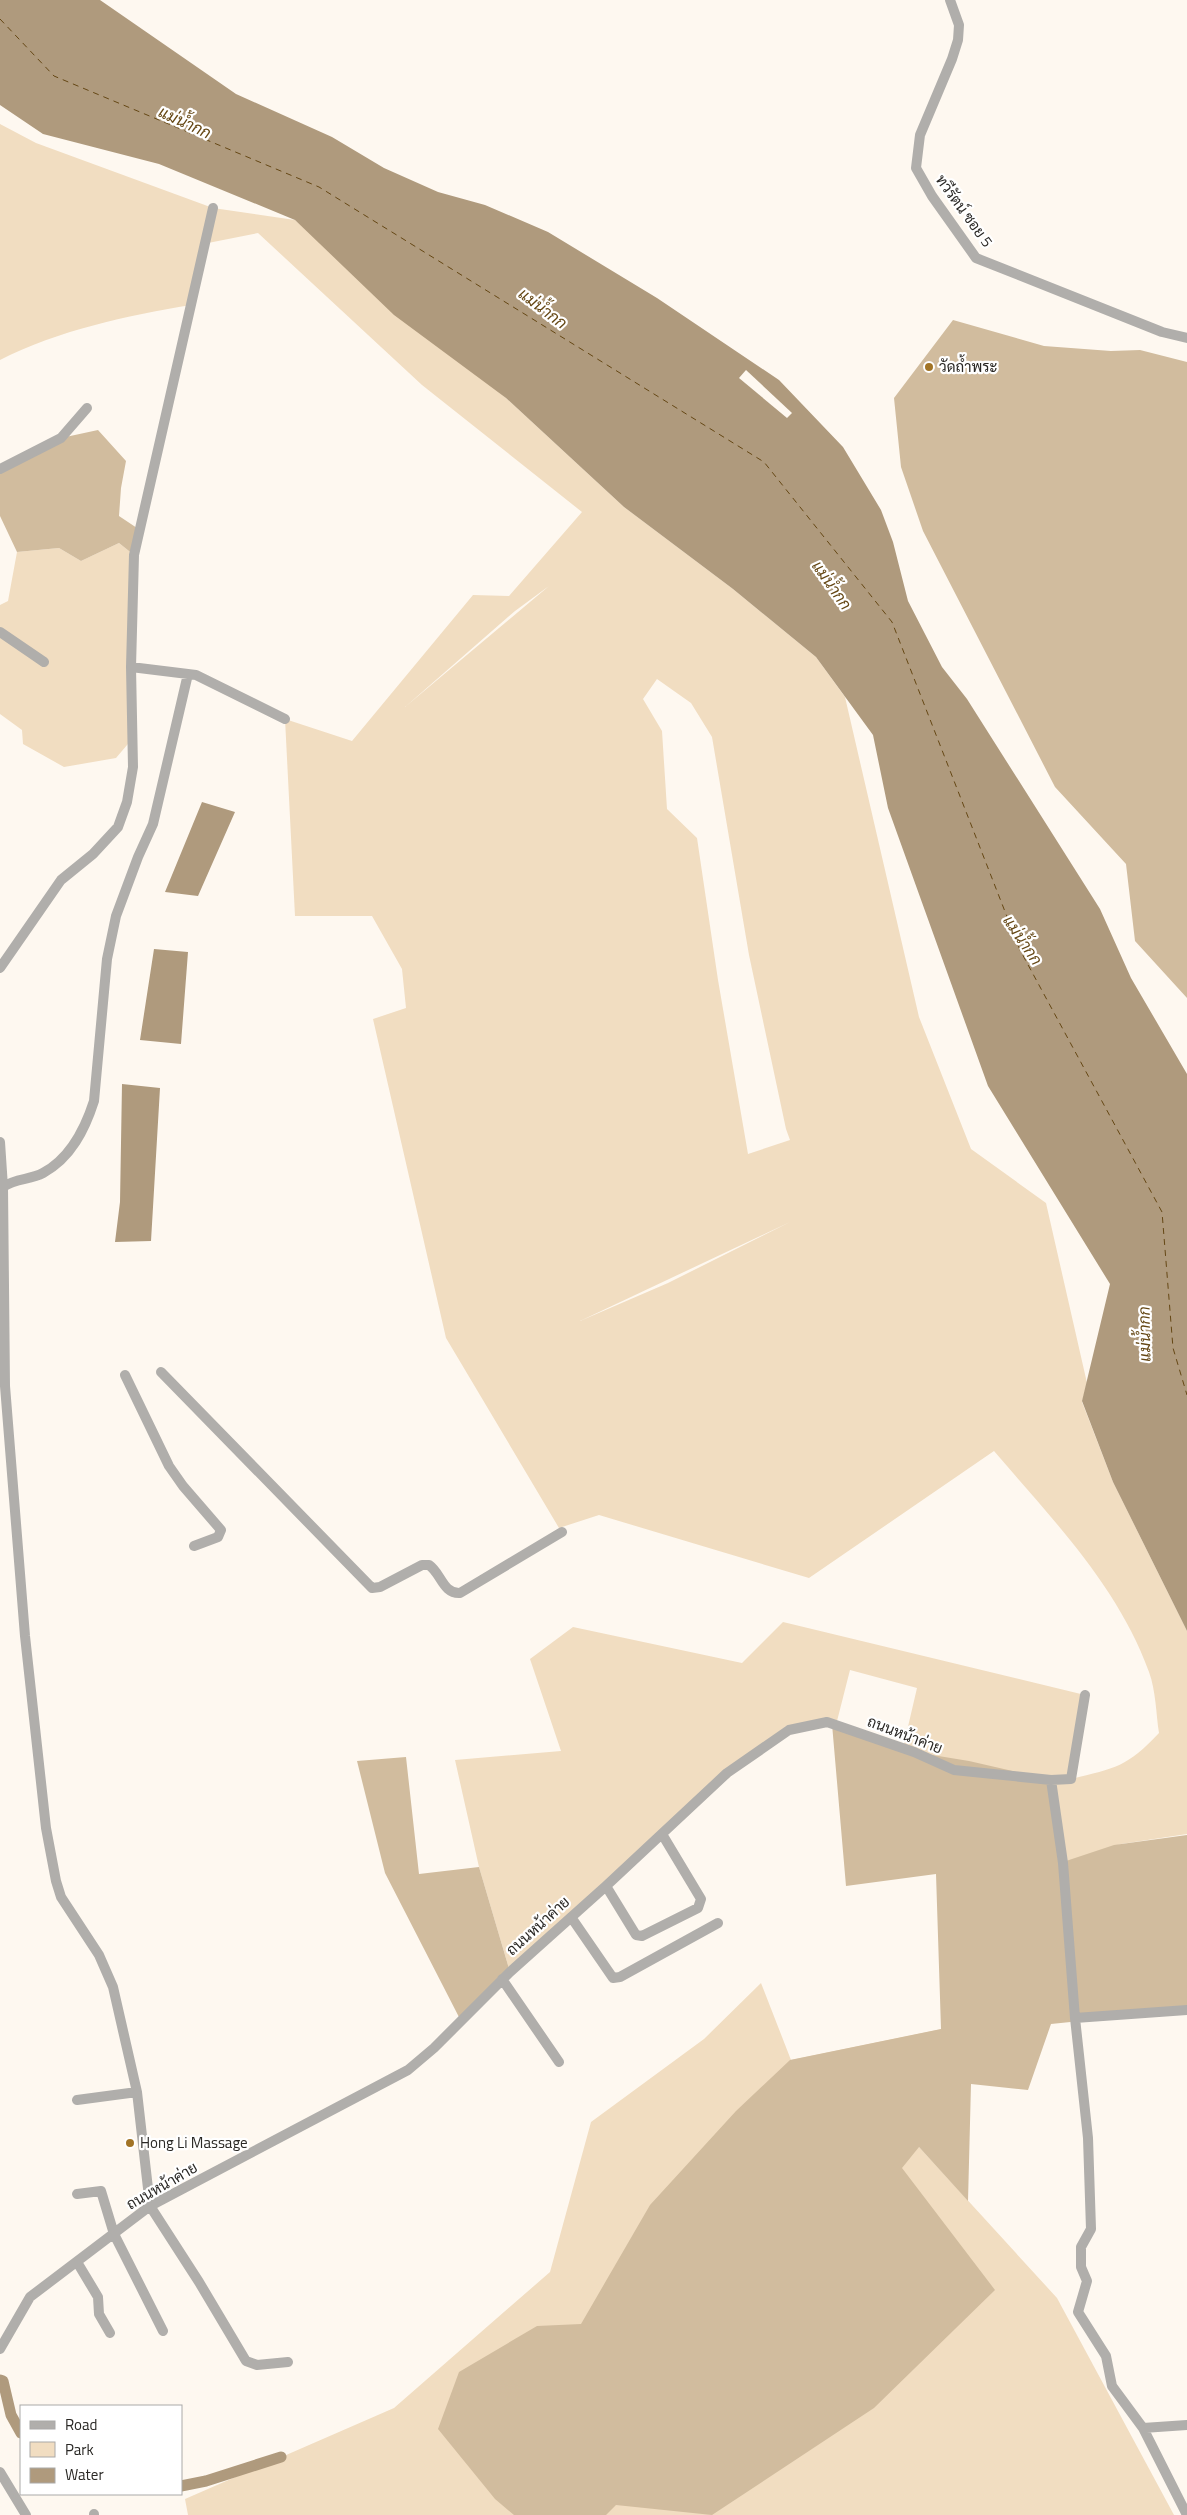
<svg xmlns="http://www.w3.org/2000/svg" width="1187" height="2515" viewBox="0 0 1187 2515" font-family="'Titillium Web',Sarabun,sans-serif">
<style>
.green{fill:#f1ddc1;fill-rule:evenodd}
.forest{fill:#d1bc9e}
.water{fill:#af9a7d}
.pier{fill:#fef8f0}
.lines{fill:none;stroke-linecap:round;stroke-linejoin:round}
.canal{stroke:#af9a7d;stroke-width:11}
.ferry{stroke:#654714;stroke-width:1;stroke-dasharray:6 5;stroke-linecap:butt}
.minor{stroke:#b0aeab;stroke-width:10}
.poi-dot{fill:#a27426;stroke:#fff;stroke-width:2}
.labels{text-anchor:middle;stroke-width:4.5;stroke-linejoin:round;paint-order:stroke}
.street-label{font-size:15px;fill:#2a2825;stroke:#fff}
.poi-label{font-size:15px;fill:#2a2825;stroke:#fff;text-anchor:start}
.water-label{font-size:16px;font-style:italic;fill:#654714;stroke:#fff}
</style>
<rect width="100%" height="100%" fill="#fef8f0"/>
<path class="green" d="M0,124L36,143L213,208L295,220L506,398L624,507L733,589L816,657L845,697L919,1017L971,1149L1046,1203L1087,1383L1082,1402L1113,1482L1187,1631V1834L1121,1844L1063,1863L914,1752L903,1748L917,1688L850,1670L836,1725L789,1730L761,1749L510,1972L479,1867L455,1760L561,1751L530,1659L573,1627L742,1663L783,1622L1085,1695L1071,1779C1116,1768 1127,1767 1159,1733C1156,1714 1156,1691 1149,1672C1118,1586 1052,1519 994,1451L809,1578L599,1515L559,1528L446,1338L373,1019L406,1008L402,969L372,916H295L285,719L352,741L473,595L509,596L582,512L422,385L258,233L208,243L191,305C126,316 59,330 0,360ZM549,586L405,707L515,611ZM657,679L691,703L712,737L749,955L786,1129L790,1140L748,1154L718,980L697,838L667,809L662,731L643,699ZM790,1222L668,1283L580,1321Z
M119,543L134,555L133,738L116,758L64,767L23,744L22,730L0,714V605L8,601L17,552L59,548L81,561Z
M761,1983L791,2060L942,2029L919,2147L1057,2298L1174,2515H188L185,2499L394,2408L550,2272L591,2122L704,2039Z"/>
<path class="forest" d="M953,320L1044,346L1111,351L1140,350L1187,362V998L1135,941L1126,864L1055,787L923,531L901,467L894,398Z
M98,430L126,461L121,488L119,516L140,530L134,555L119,543L81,561L59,548L17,552L0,516V469L61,438Z
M832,1724L914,1752L969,1761L1051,1780L1063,1862L1114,1845L1187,1835V2010L1051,2024L1028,2090L971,2084L968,2201L919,2147L902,2168L995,2290L874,2408L712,2515L616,2505L606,2515H514L495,2499L438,2429L459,2372L537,2326L581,2324L650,2205L736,2111L790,2060L941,2029L936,1874L846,1886Z
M406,1757L419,1874L479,1867L510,1972L461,2021L385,1873L357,1761Z"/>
<path class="water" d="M0,0H100L236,94L332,137L384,168L438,192L485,205L548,232L657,298L779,380L843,447L881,510L893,542L908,601L942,667L967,699L1100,909L1131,978L1187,1074V1631L1113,1482L1082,1401L1110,1284L988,1086L888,808L873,735L816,657L733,589L624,507L506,398L394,315L295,220L159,164L43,134L0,105Z
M202,802L235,812L198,896L165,892Z
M154,949L188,952L181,1044L140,1040Z
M122,1084L160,1088L151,1241L115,1242L120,1202Z"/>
<path class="pier" d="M746,370L792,413L787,418L739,378Z"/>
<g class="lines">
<path class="canal" d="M0,2380L3,2381L11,2415L21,2433
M181,2486L206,2481L281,2457"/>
<path class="ferry" d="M0,19L54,76L319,187L764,462L892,622L1020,950L1162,1212L1173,1348L1187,1395"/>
<path class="minor" d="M950,0L959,25L958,40L952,59L920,135L916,168L932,196L976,258L1162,332L1187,338
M0,469L61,438L87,408
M0,632L44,662
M131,667L196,675L285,719
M0,968L61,880L93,854L118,827L127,802L133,767L131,667L134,555L213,208
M0,1142L3,1187L5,1386L25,1636L46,1828L56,1881L61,1897L99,1955L113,1987L137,2092L150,2206L199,2282L246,2361L257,2365L288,2362
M3,1187C16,1178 30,1180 43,1173C71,1158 85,1129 94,1101L107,959L116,916L138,857L153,824L188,674
M161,1372L372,1588L380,1587L422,1565H429C441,1573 443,1594 460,1593L562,1532
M125,1375L169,1466L183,1486L221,1530L218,1537L194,1546
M1051,1780L1063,1863L1075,2018L1088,2138L1091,2229L1081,2247V2267L1087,2281L1078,2312L1106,2356L1112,2386L1143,2428L1187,2515
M606,1886L636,1935L642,1936L698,1908L701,1899L662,1834
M571,1917L613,1978L620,1977L718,1923
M502,1979L559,2062
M1075,2018L1187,2010
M77,2100L137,2092
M77,2194L101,2191L114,2234L163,2331
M77,2262L98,2297L99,2314L110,2333
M0,2349L30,2297L150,2206L408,2070L434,2048L510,1972L606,1886L727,1773L789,1730L827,1722L914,1752L954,1770L1051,1780L1071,1779L1085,1695
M1143,2428L1187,2425
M0,2472L26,2515
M94,2515V2514"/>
</g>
<g class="poi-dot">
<circle cx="929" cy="367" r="5"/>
<circle cx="130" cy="2143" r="5"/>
</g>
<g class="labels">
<g class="street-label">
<text transform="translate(964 211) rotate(54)" y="5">ทวีรัตน์ ซอย 5</text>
<text transform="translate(905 1735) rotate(21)" y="5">ถนนหน้าค่าย</text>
<text transform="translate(538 1926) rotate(-42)" y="5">ถนนหน้าค่าย</text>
<text transform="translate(162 2186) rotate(-30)" y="5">ถนนหน้าค่าย</text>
</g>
<g class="poi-label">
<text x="939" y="372">วัดถ้ำพระ</text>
<text x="140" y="2148">Hong Li Massage</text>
</g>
<g class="water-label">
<text transform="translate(185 122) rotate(25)" y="6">แม่น้ำกก</text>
<text transform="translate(543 308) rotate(37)" y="6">แม่น้ำกก</text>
<text transform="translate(832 585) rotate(55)" y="6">แม่น้ำกก</text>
<text transform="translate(1023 940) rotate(56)" y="6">แม่น้ำกก</text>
<text transform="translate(1144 1334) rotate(-91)" y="6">แม่น้ำกก</text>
</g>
</g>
<rect x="20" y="2405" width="162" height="90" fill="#ffffff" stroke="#aaa9a8"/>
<rect x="30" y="2421" width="25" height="8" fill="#b0aeab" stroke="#aaa9a8"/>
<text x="65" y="2430" font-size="15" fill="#2a2825">Road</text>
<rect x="30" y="2442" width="25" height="15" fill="#f1ddc1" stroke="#aaa9a8"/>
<text x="65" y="2455" font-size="15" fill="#2a2825">Park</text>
<rect x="30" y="2468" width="25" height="15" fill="#af9a7d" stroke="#aaa9a8"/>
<text x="65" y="2480" font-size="15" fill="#2a2825">Water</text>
</svg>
